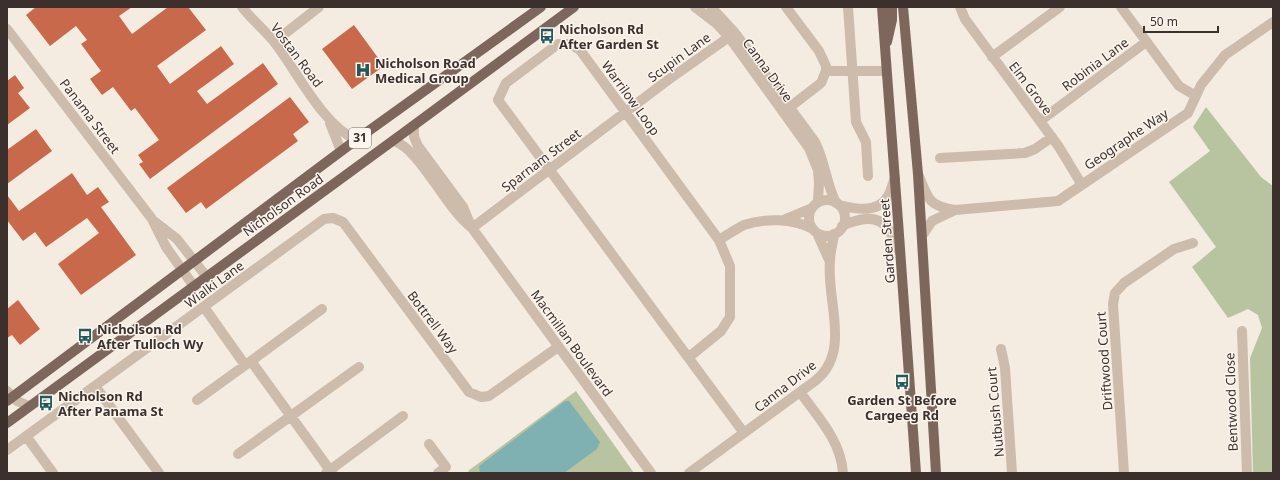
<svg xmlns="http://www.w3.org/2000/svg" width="1280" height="480" viewBox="0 0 1280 480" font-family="'Noto Sans',sans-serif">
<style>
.green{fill:#b8c4a0}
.water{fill:#7fb0b2}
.building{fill:#c8694b}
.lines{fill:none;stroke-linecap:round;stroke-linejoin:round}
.minor{stroke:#cdbbac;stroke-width:10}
.major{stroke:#7d675c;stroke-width:10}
.labels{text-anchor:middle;stroke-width:3;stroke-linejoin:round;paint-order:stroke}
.shield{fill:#fbf5ee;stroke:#756b66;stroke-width:1}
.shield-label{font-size:12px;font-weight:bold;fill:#3b302b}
.poi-label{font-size:13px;font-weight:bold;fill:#3b302b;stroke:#fbf5ee;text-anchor:start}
.street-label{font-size:13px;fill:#3b302b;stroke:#fbf5ee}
</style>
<rect width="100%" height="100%" fill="#f4ebe1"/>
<path class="green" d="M1206,107L1261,177L1273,186V473H1253L1250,358L1262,328L1258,315L1248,309L1228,318L1192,267L1216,247L1169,182L1210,151L1193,127Z
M576,391L634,473H470L468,471Z"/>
<path class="water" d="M565,401H569L600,442L597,449L564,473H480L479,466Z"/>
<path class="building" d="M36,7H132L119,16L132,34L168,7H188L206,30L157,66L170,84L221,46L234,64L197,91L207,104L263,63L278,84L150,179L139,164L143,162L138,155L159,140L135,108L131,111L113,87L102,95L90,79L101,71L81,44L87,40L76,26L50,46L26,15Z
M354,25L384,66L352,89L322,49Z
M15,75L24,88L18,93L30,108L7,125V81Z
M290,97L309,122L293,134L298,141L206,209L201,202L186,213L167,188Z
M36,129L52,151L7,184V150Z
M72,173L87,195L98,187L109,202L101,207L136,255L81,295L58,264L99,233L87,218L46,247L35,232L23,241L7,220V195L19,211Z
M18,300L40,329L20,345L12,335L7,338V309Z"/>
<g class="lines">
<path class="minor" d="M242,7C252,20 265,30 275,43C298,73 322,124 356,140
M695,7L717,24L729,37L809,148L818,170L819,182L818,202
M711,7L735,33L815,142C825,161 826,183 836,203
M786,7L819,51L826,66V71L821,83L790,107
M848,7L856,122L866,142L868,176
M960,7L965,19L1059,147L1082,185
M1121,7L1179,86L1196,96
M7,29L152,219L166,247L193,285
M274,42L319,7
M992,57L1060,7
M826,71H886
M1040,121L1146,42
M330,123L341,151
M414,126V137L418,146L463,207L471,226
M394,141C420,149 446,209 472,228L651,473
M940,158L1025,153L1035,149L1052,137
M919,176C928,199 929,206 955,210L1058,201L1188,113L1201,85L1225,55L1273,22
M809 218a18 18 0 1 1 36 0a18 18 0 1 1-36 0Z
M839,205C855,209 878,214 888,196C892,190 892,184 895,178
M783,220L812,208
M155,222L177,239L206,276
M842,226C857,219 878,213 889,230C894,237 896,246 900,253
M472,228L668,80L729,37
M817,233L830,262
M922,236L932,221L953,211
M719,240C727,235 736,229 744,225C765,218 793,218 813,229
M204,307L245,365
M1242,331L1247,473
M1001,349L1005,368L1012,473
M689,357L721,331L730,317V266L719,240L580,50L570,44H558L506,83L498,100L744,433
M251,361L322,309
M95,386L159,473
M7,391L17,401L29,406
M800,392C818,417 841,441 843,473
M197,400L251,361L332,473
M26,436L53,473
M429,444L446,467L438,473
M7,450L324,219L333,218L343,222L469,392L481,397L489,396L558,347
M238,454L359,367
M326,473L403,416
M689,473L815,381C852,352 826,301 830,261C830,252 833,243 834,234
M1124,473L1113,304L1115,293L1124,283L1174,249L1193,243"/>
<path class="major" d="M882,7C894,162 905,318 916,473
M903,7L918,174L936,473
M887,42L892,20V7
M7,401L356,140L541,7
M7,423C196,284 386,147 574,7"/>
</g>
<defs>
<g id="bus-bare" transform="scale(1.2)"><path d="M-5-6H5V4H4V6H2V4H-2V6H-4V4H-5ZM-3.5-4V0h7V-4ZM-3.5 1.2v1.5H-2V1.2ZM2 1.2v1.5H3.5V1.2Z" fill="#1f5a5e" stroke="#fbf5ee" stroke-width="2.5" paint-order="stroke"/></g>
<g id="hospital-bare" transform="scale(1.2)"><path d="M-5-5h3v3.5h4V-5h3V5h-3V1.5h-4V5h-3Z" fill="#1f5a5e" stroke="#fbf5ee" stroke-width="2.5" paint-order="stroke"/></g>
</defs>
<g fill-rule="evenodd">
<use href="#bus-bare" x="547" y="36"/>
<use href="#hospital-bare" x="363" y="70"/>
<use href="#bus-bare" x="85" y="336"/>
<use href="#bus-bare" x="902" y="382"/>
<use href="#bus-bare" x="46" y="403"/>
</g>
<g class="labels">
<rect class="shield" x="349" y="128" width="22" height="20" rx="3"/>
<g class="shield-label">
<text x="360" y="142">31</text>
</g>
<g class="poi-label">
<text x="559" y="34">Nicholson Rd<tspan x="559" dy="15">After Garden St</tspan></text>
<text x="375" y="68">Nicholson Road<tspan x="375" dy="15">Medical Group</tspan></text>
<text x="97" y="334">Nicholson Rd<tspan x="97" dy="15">After Tulloch Wy</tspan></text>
<text x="58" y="401">Nicholson Rd<tspan x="58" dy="15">After Panama St</tspan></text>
<text x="902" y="405" text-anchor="middle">Garden St Before<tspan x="902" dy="15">Cargeeg Rd</tspan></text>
</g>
<g class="street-label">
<text transform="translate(297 55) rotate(53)" y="5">Vostan Road</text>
<text transform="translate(679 57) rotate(-36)" y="5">Scupin Lane</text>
<text transform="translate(1095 64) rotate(-37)" y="5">Robinia Lane</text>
<text transform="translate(768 70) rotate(54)" y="5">Canna Drive</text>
<text transform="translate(1031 88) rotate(53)" y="5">Elm Grove</text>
<text transform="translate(631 98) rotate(54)" y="5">Warrilow Loop</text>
<text transform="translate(90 116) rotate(53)" y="5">Panama Street</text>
<text transform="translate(1126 139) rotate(-34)" y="5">Geographe Way</text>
<text transform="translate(541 160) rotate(-37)" y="5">Sparnam Street</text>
<text transform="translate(283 205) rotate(-36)" y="5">Nicholson Road</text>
<text transform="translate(887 241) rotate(-94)" y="5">Garden Street</text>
<text transform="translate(214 284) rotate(-36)" y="5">Wialki Lane</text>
<text transform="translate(433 322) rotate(53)" y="5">Bottrell Way</text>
<text transform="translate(572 343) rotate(54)" y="5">Macmillan Boulevard</text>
<text transform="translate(1104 361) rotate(-94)" y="5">Driftwood Court</text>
<text transform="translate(785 386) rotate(-38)" y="5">Canna Drive</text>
<text transform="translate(1231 402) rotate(-92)" y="5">Bentwood Close</text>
<text transform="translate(995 412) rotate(-95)" y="5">Nutbush Court</text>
</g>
</g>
<rect width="1280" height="480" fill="none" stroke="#3b302b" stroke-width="16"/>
<path d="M1144 26v6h74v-6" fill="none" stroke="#3b302b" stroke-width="2"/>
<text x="1150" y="26" font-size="12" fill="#3b302b" stroke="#fbf5ee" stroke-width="3" paint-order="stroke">50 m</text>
</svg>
